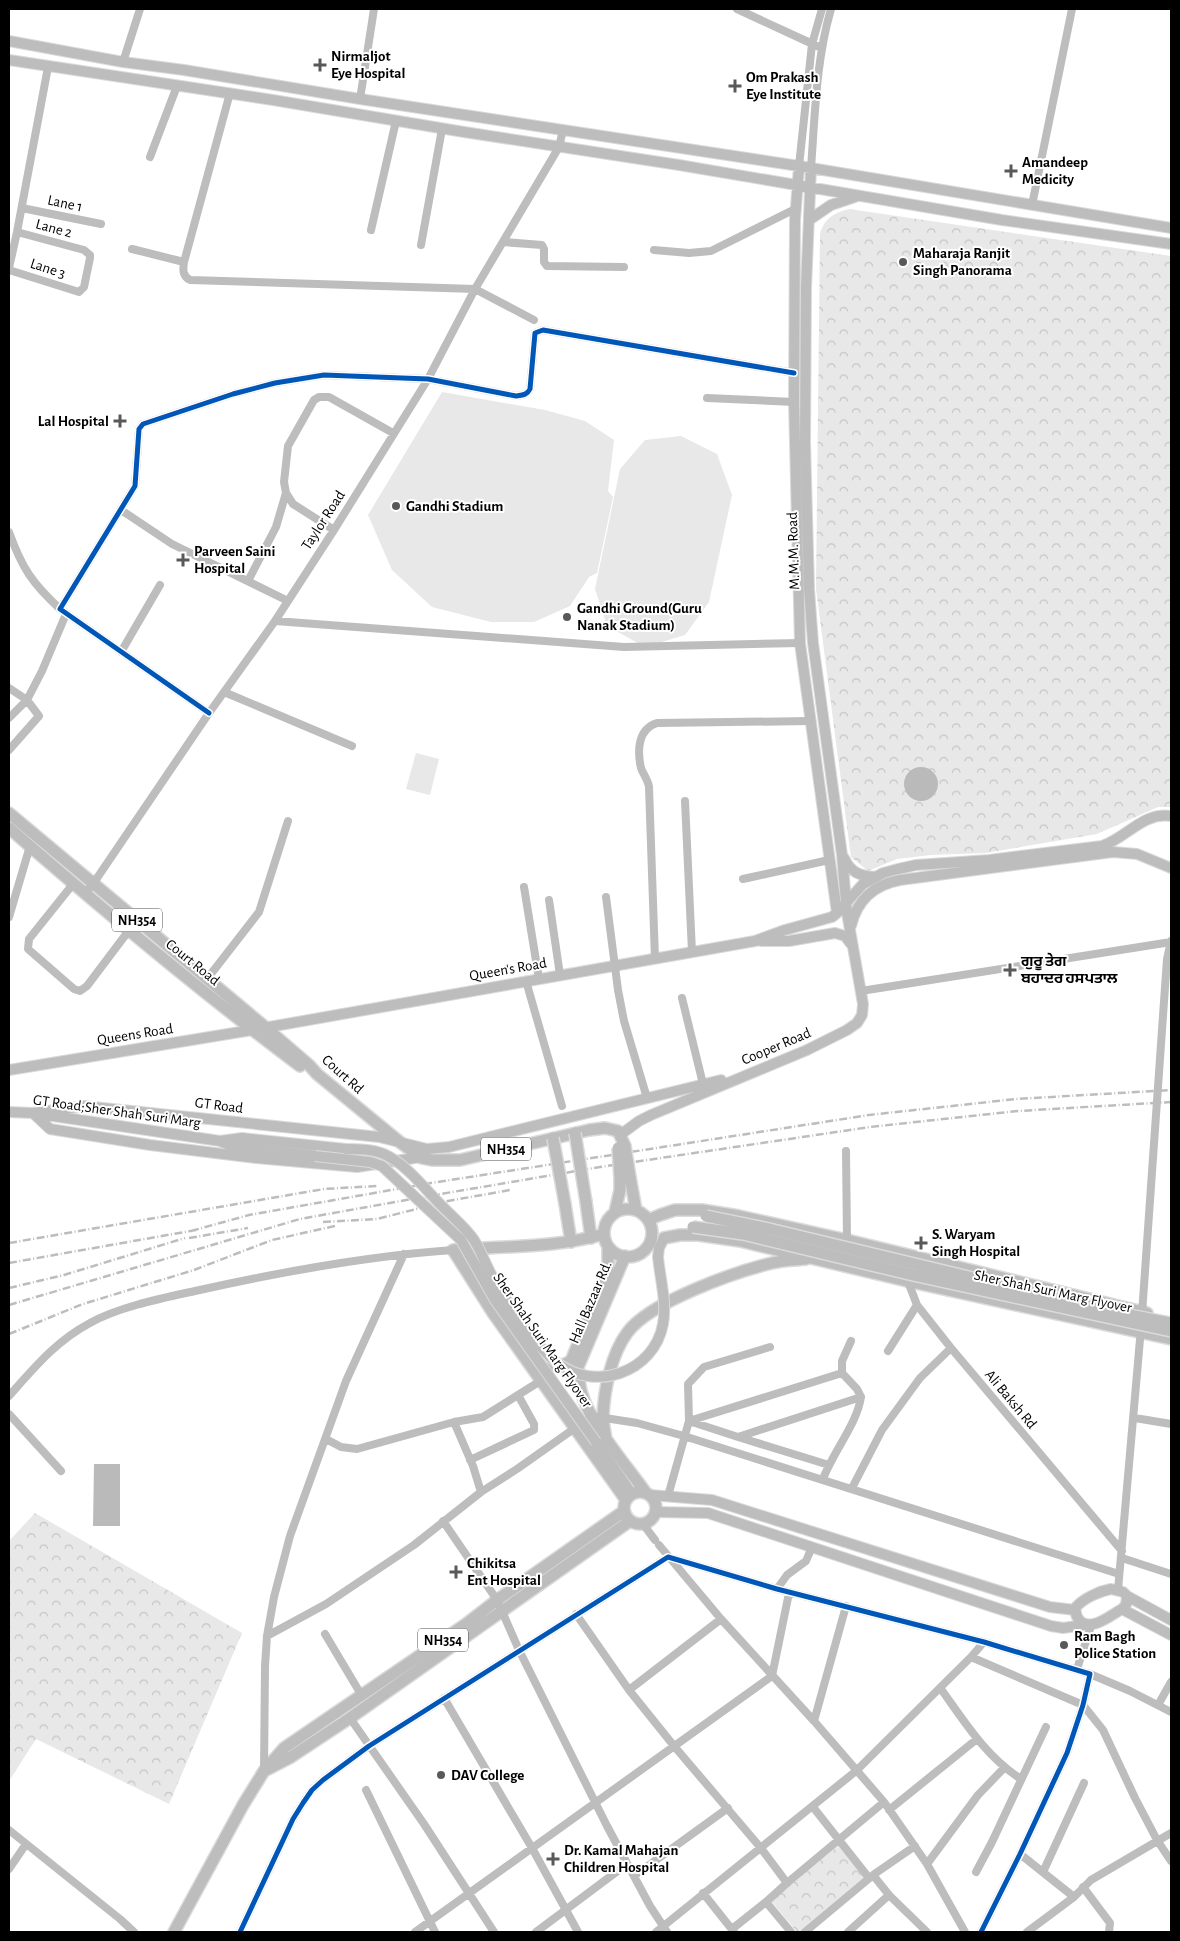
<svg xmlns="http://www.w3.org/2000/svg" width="1180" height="1941" viewBox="0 0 1180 1941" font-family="'Alegreya Sans','Noto Sans Gurmukhi',sans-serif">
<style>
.forest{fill:url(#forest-crowns)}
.pitch{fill:#e8e8e8}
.water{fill:#bababa}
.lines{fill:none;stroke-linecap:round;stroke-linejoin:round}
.major-casing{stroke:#dbdbdb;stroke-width:12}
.highway-casing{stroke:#dbdbdb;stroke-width:14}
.minor{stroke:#bdbdbd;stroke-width:8}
.major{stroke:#bdbdbd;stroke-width:10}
.highway{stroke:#bdbdbd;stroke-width:11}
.rail{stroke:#bdbdbd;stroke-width:2.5;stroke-dasharray:8 2.5 1 2.5;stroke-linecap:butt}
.major-bridge-casing{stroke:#dbdbdb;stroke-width:12;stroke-linecap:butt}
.highway-bridge-casing{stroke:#dbdbdb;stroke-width:14;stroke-linecap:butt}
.major-bridge{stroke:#bdbdbd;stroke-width:10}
.highway-bridge{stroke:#bdbdbd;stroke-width:11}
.cycleway-casing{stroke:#fff;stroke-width:8}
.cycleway{stroke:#0057b8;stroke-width:5}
.poi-dot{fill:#595959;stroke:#fff;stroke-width:2}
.labels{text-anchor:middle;stroke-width:4;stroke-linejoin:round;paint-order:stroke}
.shield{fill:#fff;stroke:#4c4c4c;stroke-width:1}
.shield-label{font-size:14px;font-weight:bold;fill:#000}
.poi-label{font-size:15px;font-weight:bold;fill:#000;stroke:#fff;text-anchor:start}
.street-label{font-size:15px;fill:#000;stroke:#fff}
</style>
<defs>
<pattern id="forest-crowns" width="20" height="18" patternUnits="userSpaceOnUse" patternTransform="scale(1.25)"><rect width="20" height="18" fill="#e8e8e8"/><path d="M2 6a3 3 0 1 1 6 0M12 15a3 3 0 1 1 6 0" fill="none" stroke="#c5c5c5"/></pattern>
</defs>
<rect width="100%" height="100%" fill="#fff"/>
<path class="forest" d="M849,209L1171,256V807H1158L1097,834L986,853L931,855L897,859L868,871L851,857L816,589L820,235C823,219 834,213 849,209Z
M35,1513L242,1633L169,1804L36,1739L9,1781V1541Z
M839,1845L867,1878L802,1932H797L771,1901Z"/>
<path class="pitch" d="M442,392L545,410L585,421L614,440L608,491L613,497L597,573L589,577L570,606L534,622H491L432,607L392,570L368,515Z
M681,436L717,454L732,495L709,602L685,635L645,647L607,626L595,589L620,469L645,440Z
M416,753L439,759L430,795L406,789Z"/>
<path class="water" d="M904 784a17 17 0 1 1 34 0a17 17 0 1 1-34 0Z
M94,1464H120V1526H93Z"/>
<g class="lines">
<g class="major-casing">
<path id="major" d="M9,41L123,62L184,70L360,99L799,166L1171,228
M9,60L273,100L464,132L679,165L1002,220L1171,244
M799,166L795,220L794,402L800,643L837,913
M809,220L831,205L855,197
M844,858C851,873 860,876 876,877
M851,926C857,900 873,885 900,880L1113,852L1137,854L1171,868
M761,941H789L835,933L845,936L851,944
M9,1070L252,1030L755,941L785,930L832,917L837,913L863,884L883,873L898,869L916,865L989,860L1102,846C1127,838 1142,812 1171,816
M9,1112L33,1113L220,1141L242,1138L346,1149
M33,1113L84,1106L379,1137L427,1149L449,1147L721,1080
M33,1113L50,1129L150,1145L256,1158L357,1167L421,1157
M620,1135L639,1121L651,1115L807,1050L847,1030L857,1023L862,1015L863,1004L847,913L842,855L813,643L809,589L805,442L806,288L811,168
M220,1141L233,1147L315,1156
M658,1257L659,1248L664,1238
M596,1442L632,1494
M650,1495L712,1500L1050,1607L1075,1610
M656,1512L708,1513L1051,1626L1063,1628L1084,1625
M1111,1589L1123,1592L1127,1596L1126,1605L1122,1609C1111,1615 1091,1632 1080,1621C1076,1617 1075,1612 1076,1607C1084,1598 1100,1591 1111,1589Z
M1127,1596L1171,1620
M1122,1609L1171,1635"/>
</g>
<g class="highway-casing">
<path id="highway" d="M9,813L265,1027L309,1065L317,1074L401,1143L422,1158L432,1160H460L589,1130L605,1128L618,1131L625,1146
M9,828C103,910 200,991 300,1066
M630,1177L636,1210
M586,1202L591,1238
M565,1204L571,1242
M604 1233a24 24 0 1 1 48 0a24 24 0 1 1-48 0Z
M615,1212L620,1190V1178
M648,1220L660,1215L675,1210H702L739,1216L847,1240L1147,1313
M604,1234C556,1248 503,1246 453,1250L493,1313L626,1500
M664,1238L680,1235H698L740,1241L907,1281L1171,1339
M625,1256L578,1367C579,1376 579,1386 582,1394C591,1425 627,1466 646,1493
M535,1371L561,1366L571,1361L606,1275L608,1267V1246
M606,1439C605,1432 603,1424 603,1417C604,1390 611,1355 627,1333C649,1302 735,1272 772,1263C783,1260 795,1260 806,1259
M624 1508a16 16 0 1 1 32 0a16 16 0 1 1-32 0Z
M270,1764L284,1748L466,1624L497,1600L624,1511
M174,1932L243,1805L264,1771L291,1757L350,1718L630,1521"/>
</g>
<path class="minor" d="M737,9L817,46
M123,62L140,9
M230,93L184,262C183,269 182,276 190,280L475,289L534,320
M360,99L374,9
M150,157L177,86
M799,166L812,44L822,9
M811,168C815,115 816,60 831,9
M1032,205L1072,9
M22,208L101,224
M371,230L396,121
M503,242L542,245L544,249V262L547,266L624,267
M421,245L442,129
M132,249L184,262
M654,250L689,253L711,251L795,209
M9,268L17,232L48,67
M9,270L79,292L84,287L90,258V255L84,250L17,232
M707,398L794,402
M121,510L172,544L288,601
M334,530L293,504L286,493L284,482L288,446L314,400L319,397H329L393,433
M9,532C22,568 32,583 60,609
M248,581L276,527L286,493
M275,621L624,647L800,643
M121,652L160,585
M9,688L27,700L39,716L9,750
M224,692L352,746
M209,713L60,609L135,486L139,429L143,424L233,394L275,383L324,375L428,379L516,396C523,395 527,395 530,389L535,333L543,330L794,373
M9,718L27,700L42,671L66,614
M685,801L692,952
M743,879L829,860
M73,884L29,939L28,949L74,989L80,991L87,986L130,929
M524,887L539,979
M85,893L93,884L209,713L275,621L334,530L428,379L475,289L559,147L563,130
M606,897L618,990L624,1021L647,1098
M549,900L560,975
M9,917L30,846
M655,959L649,787C648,780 643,774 641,768C637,750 638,729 657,723L810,721
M207,979L259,912L288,821
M526,981L562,1106
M861,991L1171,942
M682,998L703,1084
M846,1151L847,1240
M907,1279L917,1305L951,1348L1122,1551
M1142,1314L1167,959L1171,941
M770,1347L704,1367L688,1384L689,1421L738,1437L861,1397L857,1389L842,1373
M888,1351L917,1305
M9,1396C34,1368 56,1341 90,1323C118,1307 163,1298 195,1291C280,1272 366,1256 453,1250
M9,1414L61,1471
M1135,1418L1171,1424
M454,1422L473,1466L481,1492
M738,1437L829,1465
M326,1439L341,1447L357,1449L454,1422L483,1417L542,1380
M470,1460L534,1430V1424L518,1395
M823,1479C833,1452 857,1424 861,1397
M852,1488L882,1430L920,1378L951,1348
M668,1496L689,1421L842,1373V1361L851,1341
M443,1521L497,1600L519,1650L607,1826L650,1906L667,1932
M643,1524L655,1540
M659,1545L721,1619L814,1721L884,1802L927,1864L965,1932
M1122,1558L1171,1574
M777,1589L787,1575L806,1561L812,1547
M1118,1590L1141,1328
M576,1614L629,1690L674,1746L760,1847L787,1883L766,1902L791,1932
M325,1634L362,1696
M267,1636L326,1604L414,1545L481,1492L517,1469L592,1416L637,1423L684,1436L1119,1574
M971,1657L984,1642
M1077,1669L1091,1626
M1090,1674L1130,1691L1171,1712
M941,1689C964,1721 986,1757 1021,1779
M629,1690L721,1619
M444,1698L532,1848L578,1932
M1158,1705L1171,1682
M350,1718L424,1824L494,1932
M814,1721L846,1606
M264,1771L265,1666L267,1636L274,1597L290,1536L346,1381L404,1254
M366,1790L435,1932
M813,1807L869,1878
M889,1810L977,1739
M9,1830L120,1919L134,1932
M1020,1854L1074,1897
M927,1864L978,1795L1004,1768
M9,1869L26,1844
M976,1872L992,1842L1046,1727
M1043,1872L1084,1783
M634,1876L728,1808
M787,1883L884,1802
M1083,1887L1110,1923L1109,1932
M703,1893L734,1932
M889,1895L927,1932
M732,1929L766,1902
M240,1932L293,1819L303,1803L312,1790L323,1780L369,1746L668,1557L777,1589L984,1642L1090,1674L1083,1705L1067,1753L1020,1854L981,1932
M415,1932L772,1676L789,1593
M536,1932L627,1864
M656,1932L856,1771L971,1657L1083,1705L1103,1730L1135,1798L1157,1840L1171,1861
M805,1932L872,1876
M848,1932L889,1895L873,1875L915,1846
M1027,1932L1074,1897L1091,1880L1171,1833"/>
<use href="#major" class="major"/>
<use href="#highway" class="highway"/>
<path class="rail" d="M323,1222L377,1219L448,1201L510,1190
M191,1231L249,1215L431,1183L869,1115L1016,1099L1171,1090
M189,1238L248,1228
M9,1243L324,1189L377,1186
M9,1263L196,1230
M9,1288L64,1275L185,1238
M9,1305L300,1219L423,1197L600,1167L870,1127L1018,1111L1171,1102
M9,1334L83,1304L194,1270L272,1240L335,1226"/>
<g class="major-bridge-casing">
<path id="major-bridge" d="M346,1149C359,1149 372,1149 384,1154C408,1165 427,1192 446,1210C455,1219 467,1229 474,1240C481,1251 485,1263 491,1274C506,1300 533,1343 556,1362C594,1393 654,1373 663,1324C667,1303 660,1278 658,1257
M315,1156L370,1162L382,1166L461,1240L495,1300L596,1442"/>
</g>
<g class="highway-bridge-casing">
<path id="highway-bridge" d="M575,1133L586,1202
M553,1138L565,1204
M625,1146L630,1177
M618,1148L620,1178
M706,1216L769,1229L1114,1312L1170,1323
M693,1227L743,1234L913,1275L1171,1331"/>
</g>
<use href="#major-bridge" class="major-bridge"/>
<use href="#highway-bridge" class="highway-bridge"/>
<g class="cycleway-casing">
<path id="cycleway" d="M209,713L60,609L135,486L139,429L143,424L233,394L275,383L324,375L428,379L516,396C523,395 527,395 530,389L535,333L543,330L794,373
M240,1932L293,1819L303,1803L312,1790L323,1780L369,1746L668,1557L777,1589L984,1642L1090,1674L1083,1705L1067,1753L1020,1854L981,1932"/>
</g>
<use href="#cycleway" class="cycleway"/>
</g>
<g class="poi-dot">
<path d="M317.5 57.5h5v5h5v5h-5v5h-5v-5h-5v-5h5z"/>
<path d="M732.5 78.5h5v5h5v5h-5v5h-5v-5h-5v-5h5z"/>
<path d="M1008.5 163.5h5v5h5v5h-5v5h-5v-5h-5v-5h5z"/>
<circle cx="903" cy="262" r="5"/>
<path d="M117.5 413.5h5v5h5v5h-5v5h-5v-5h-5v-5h5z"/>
<circle cx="396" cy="506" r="5"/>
<path d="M180.5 552.5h5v5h5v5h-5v5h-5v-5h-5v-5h5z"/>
<circle cx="567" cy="617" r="5"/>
<path d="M1007.5 962.5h5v5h5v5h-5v5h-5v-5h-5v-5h5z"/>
<path d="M918.5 1235.5h5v5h5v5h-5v5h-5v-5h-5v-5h5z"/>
<path d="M453.5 1564.5h5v5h5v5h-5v5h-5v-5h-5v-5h5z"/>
<circle cx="1064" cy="1645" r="5"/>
<circle cx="441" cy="1775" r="5"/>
<path d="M550.5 1851.5h5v5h5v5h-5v5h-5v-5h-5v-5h5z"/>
</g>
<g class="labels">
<g class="shield">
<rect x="112" y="908.5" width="50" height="23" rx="4"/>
<rect x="481" y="1137.5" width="50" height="23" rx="4"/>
<rect x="418" y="1628.5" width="50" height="23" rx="4"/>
</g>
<g class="shield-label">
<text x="137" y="925">NH354</text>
<text x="506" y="1154">NH354</text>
<text x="443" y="1645">NH354</text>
</g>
<g class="poi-label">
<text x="331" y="61">Nirmaljot<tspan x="331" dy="17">Eye Hospital</tspan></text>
<text x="746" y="82">Om Prakash<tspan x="746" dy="17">Eye Institute</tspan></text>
<text x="1022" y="167">Amandeep<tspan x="1022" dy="17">Medicity</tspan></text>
<text x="913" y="258">Maharaja Ranjit<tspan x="913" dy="17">Singh Panorama</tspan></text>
<text x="109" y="426" text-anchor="end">Lal Hospital</text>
<text x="406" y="511">Gandhi Stadium</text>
<text x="194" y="556">Parveen Saini<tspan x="194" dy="17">Hospital</tspan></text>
<text x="577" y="613">Gandhi Ground(Guru<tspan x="577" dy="17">Nanak Stadium)</tspan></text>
<text x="1021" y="966">ਗੁਰੂ ਤੇਗ<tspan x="1021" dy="17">ਬਹਾਦਰ ਹਸਪਤਾਲ</tspan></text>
<text x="932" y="1239">S. Waryam<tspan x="932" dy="17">Singh Hospital</tspan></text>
<text x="467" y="1568">Chikitsa<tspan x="467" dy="17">Ent Hospital</tspan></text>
<text x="1074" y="1641">Ram Bagh<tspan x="1074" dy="17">Police Station</tspan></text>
<text x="451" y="1780">DAV College</text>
<text x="564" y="1855">Dr. Kamal Mahajan<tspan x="564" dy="17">Children Hospital</tspan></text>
</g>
<g class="street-label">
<text transform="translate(65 203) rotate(12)" y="5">Lane 1</text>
<text transform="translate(54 228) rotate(15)" y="5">Lane 2</text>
<text transform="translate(48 268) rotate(18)" y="5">Lane 3</text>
<text transform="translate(323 520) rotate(-57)" y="5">Taylor Road</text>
<text transform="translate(793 551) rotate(-92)" y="5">M.M.M. Road</text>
<text transform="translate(193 962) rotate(39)" y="5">Court Road</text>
<text transform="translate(508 969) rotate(-10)" y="5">Queen's Road</text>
<text transform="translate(135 1034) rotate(-9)" y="5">Queens Road</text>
<text transform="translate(776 1046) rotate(-23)" y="5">Cooper Road</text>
<text transform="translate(343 1074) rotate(42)" y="5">Court Rd</text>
<text transform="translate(219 1105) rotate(7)" y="5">GT Road</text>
<text transform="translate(117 1111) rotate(8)" y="5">GT Road;Sher Shah Suri Marg</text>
<text transform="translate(1053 1291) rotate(12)" y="5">Sher Shah Suri Marg Flyover</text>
<text transform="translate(590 1302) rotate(-67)" y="5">Hall Bazaar Rd.</text>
<text transform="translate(543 1340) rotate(55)" y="5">Sher Shah Suri Marg Flyover</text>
<text transform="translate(1011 1399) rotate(50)" y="5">Ali Baksh Rd</text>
</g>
</g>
<rect width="1180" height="1941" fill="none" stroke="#000000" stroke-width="20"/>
</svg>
